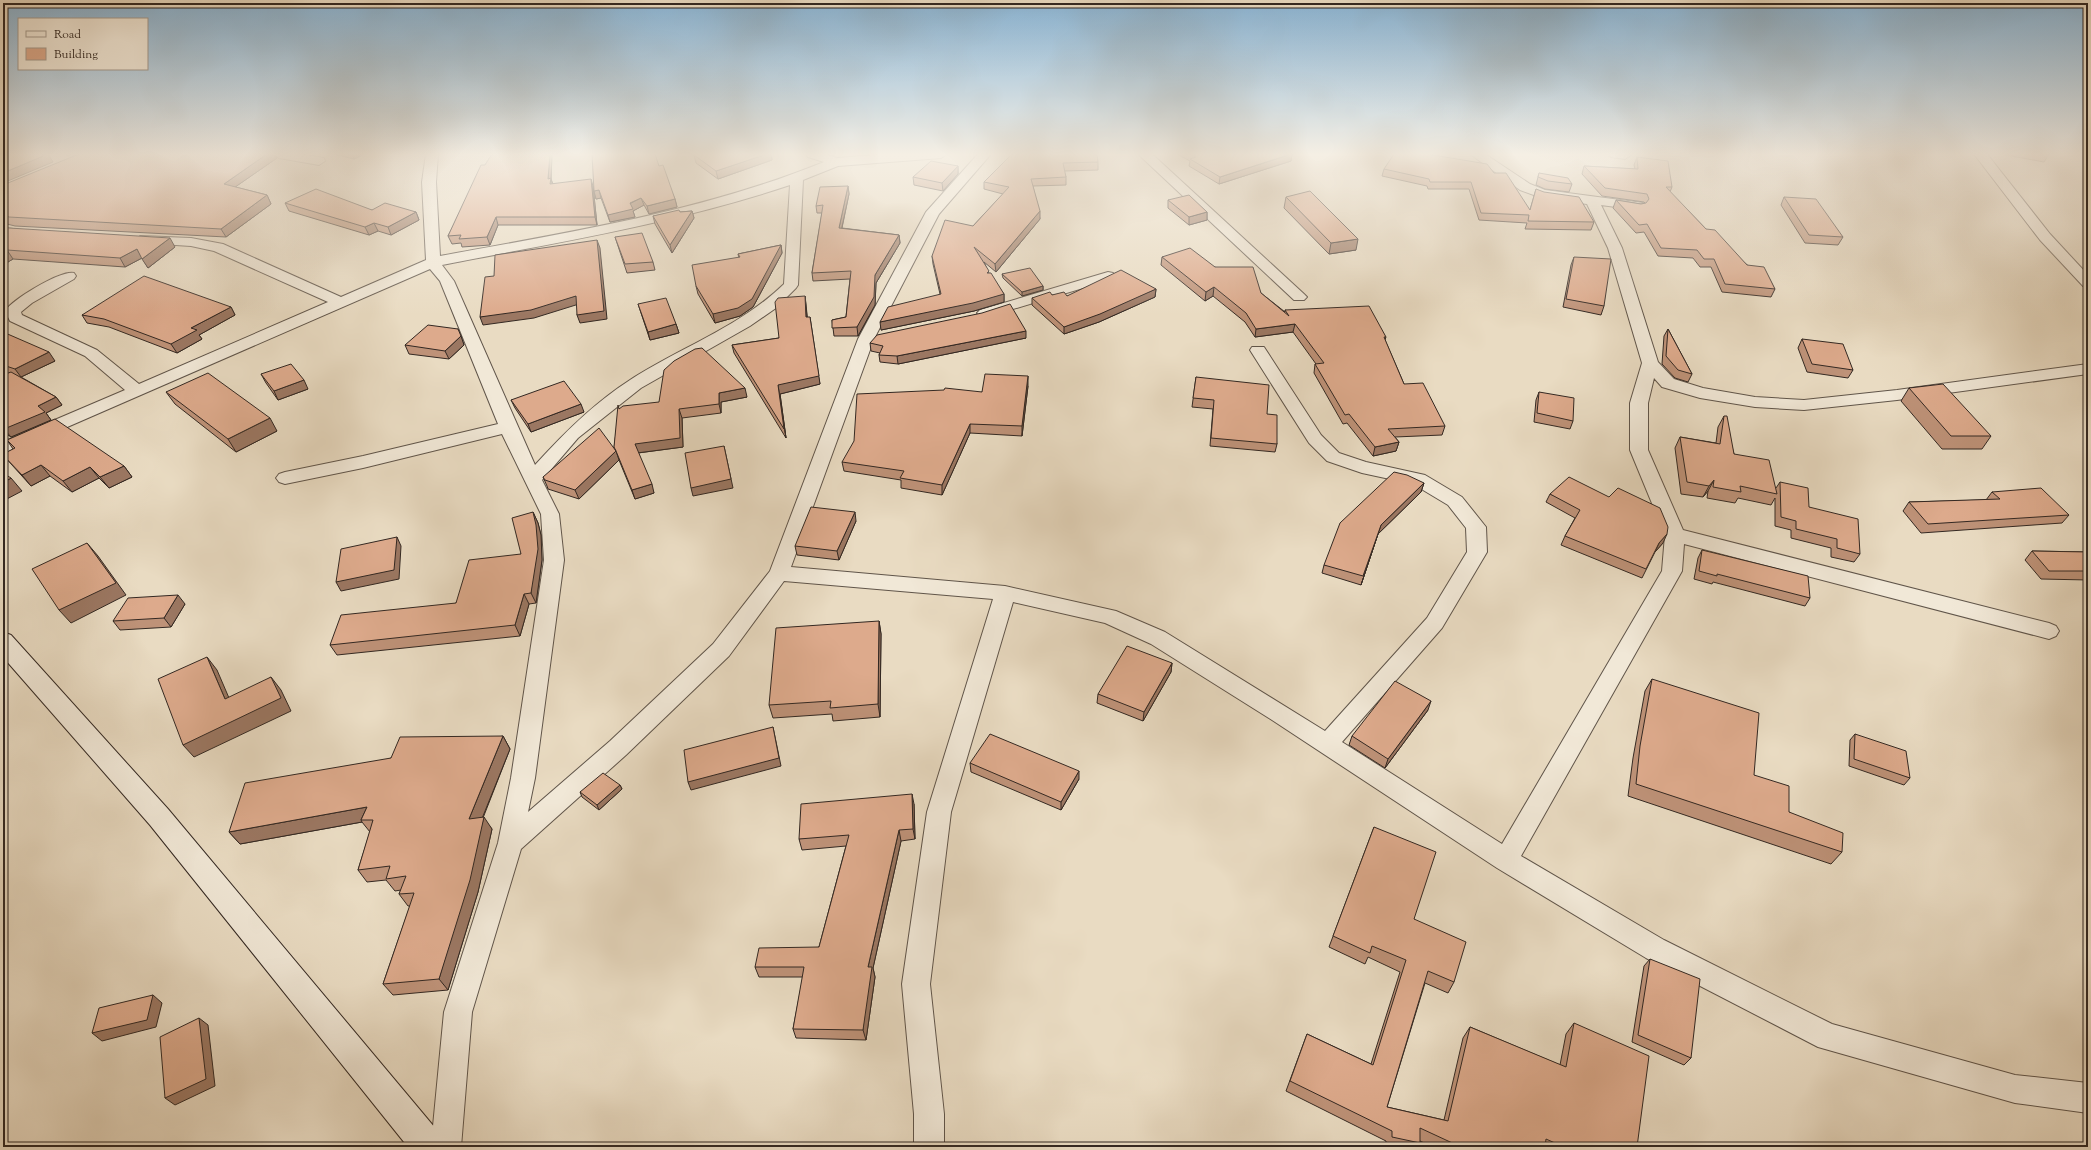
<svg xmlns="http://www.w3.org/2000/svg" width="2091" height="1150" viewBox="0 0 2091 1150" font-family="'Sorts Mill Goudy',serif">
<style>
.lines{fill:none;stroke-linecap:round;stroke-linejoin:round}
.minor-casing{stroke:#60554a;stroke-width:2}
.secondary-casing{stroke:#332822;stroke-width:2}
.minor{fill:#f1e8d7;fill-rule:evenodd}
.secondary{fill:#f1e8d7;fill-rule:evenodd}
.wall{fill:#be9278;stroke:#332822}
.shaded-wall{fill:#9b7762;stroke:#332822}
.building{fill:#ddaa8c;stroke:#332822}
</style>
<rect width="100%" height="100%" fill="#e9dbc2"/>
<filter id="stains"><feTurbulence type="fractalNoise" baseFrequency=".005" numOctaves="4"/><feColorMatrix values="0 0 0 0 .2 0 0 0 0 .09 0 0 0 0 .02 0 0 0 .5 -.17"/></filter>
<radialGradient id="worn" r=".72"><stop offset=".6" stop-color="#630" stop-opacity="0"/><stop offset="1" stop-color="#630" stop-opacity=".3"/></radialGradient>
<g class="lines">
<g class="minor-casing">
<path id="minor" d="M273,154H301L324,158L325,161L319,165L279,158Z
M426,154H438L436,182L440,256C570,232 701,212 824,162L808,157L806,154H825L837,158L889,154H947L941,158L838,166L803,180L798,285L796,288L776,308L750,326L641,388L578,438L542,480L559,514L564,560L535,778L528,812L610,741L713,644L770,571L858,339L926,212L978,154H991L939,214L874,339L791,567L1005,586L1116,611L1165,632L1325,731L1427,618L1467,552L1466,528L1448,505L1413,484L1362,473L1327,461L1309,443L1250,350L1252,347H1264L1321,435L1339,453L1366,462L1425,475L1462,497L1486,527L1487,552L1442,628L1342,742L1502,844L1662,571L1665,535L1630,450V403L1642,363L1608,248L1587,204L1542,198L1520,190L1470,154H1485L1530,184L1545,190L1643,203L1645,206L1643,209L1638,210L1601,205L1622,248L1658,362L1674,379L1703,388L1755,397L1804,400L1897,390L2088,364V374L1897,400L1804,410L1755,407L1700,398L1662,387L1654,378L1648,403V450L1683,530L2049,623L2056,626L2059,631L2056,636L2049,639L1684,544L1682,571L1521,856L1664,940L1832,1024L2015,1075L2088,1083V1113L2015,1103L1818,1047L1646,958L1497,868L1272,720L1151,644L1105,623L1013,602L951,812L930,984L944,1114V1147H914V1114L902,984L927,812L993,599L784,581L729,656L626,755L521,849L472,1012L461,1147H431L444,1012L498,843L511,778L544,560L541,514L502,434L363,468L285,484L279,482L276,478L279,474L285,472L363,456L498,424L440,281L430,269L3,455V442L125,390L85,356L10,321L5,311C13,299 61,270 74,273L76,276L74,279L32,303L21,312L22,315L97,350L139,384L328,302L214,251L191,246L145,243L140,242L138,239L140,236L191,238L223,244L341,297L426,260L422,182ZM790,185L784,284C740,327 681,347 630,380C594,403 563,434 535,465L454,281L442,265C559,242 677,223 790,185Z
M1138,154H1152L1304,294L1307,297L1304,300H1294Z
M1609,154H1631V155L1625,159L1611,157Z
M1974,154H1987L2050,234L2088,275V287L2083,286L2040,240Z
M2081,154H2088V158L2083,157Z
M1108,272L1113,273L1115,276L1113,279L990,316H980L977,313L980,310Z"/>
</g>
<g class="secondary-casing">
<path id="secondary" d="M3,632L11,635L168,809L441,1135L445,1147H408L150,825L3,657Z"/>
</g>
<use href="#minor" class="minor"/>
<use href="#secondary" class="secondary"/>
</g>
<path class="wall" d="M334,154H364L354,159Z
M492,154H552L551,179L553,184L593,186L597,225H498L490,245L462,247L461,243L452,244L448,236L485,165Z
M697,154H771L772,160L718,179L696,163L694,155Z
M1012,154L1098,162V170L1064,171L1066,177V185L1033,186L1040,219L996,272L984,262L989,273L1004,294V302L974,311L881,330L940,294L933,264L932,256L973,226L1003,194L984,189V182Z
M1177,154H1292L1291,161L1219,184L1189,166L1190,161Z
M2006,154H2049L2044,162L2006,155Z
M1637,157L1672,187L1670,192L1706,229L1775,289L1771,297L1722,292L1711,267H1700L1693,258L1658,256L1644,232L1636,233L1613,208L1616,200L1641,204L1645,203L1644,202L1602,196L1582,174L1584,166L1635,169L1634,165Z
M277,158L235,187L267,195L271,204L226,237L15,226L3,223V185Z
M659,166L675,199L677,207L649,214L644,205L633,211L635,217L610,222L601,198L596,199L594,191Z
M958,166V174L943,191L914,185L913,177Z
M1384,169L1494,173L1530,210L1536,189L1594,222L1591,230L1525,229L1527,223L1479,220L1469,189H1428L1427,186L1382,176Z
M1539,173L1572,184L1569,192L1545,189L1536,185Z
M848,186L849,194L842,228L899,235L900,243L876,283L875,305L858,336H834L832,320L846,317L850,279L813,281L812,273L822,213H817L816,206Z
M1286,197L1356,250L1329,254L1284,208Z
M1784,197L1843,237L1838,245L1805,243L1781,205Z
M1168,200L1207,212V220L1189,225L1168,208Z
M285,203L372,210L416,212L419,220L391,235L378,231L369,235L289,211Z
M692,211L694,218L672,253L655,224L653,216L680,212Z
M9,228L175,247L148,268L142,258L125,267L13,259L3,265Z
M615,237L653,262L655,270L627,273Z
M781,245L782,253L753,307L740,316L715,323L698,294L696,286L739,258L738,254Z
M1162,257L1215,267L1261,293L1285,312V310L1386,337L1385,340L1404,384L1445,426L1442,435L1395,437L1399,442L1396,451L1373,456L1347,423L1343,424L1314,373L1315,364H1316L1293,332L1255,337L1245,322L1213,296L1205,301L1161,265Z
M1574,257L1604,306L1601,315L1563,307L1571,265Z
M1002,274L1043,286V290L1022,296L1003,278Z
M1156,289L1155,297L1099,322L1064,334L1032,305V298L1052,295L1067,296Z
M805,296L807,317L820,384L780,394L786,438L734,353L732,345L779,338Z
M638,304L676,324L679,333L650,340Z
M231,307L235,315L199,335L202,339L177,353L109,327L87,323L82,315Z
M458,329L464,345L449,359L409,354L405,345Z
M1668,329L1692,374L1688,382L1675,378L1662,364L1664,336Z
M3,332L55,361L21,377L56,397L62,405L46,413L51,420L11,437L3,432V375L8,373L3,371Z
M1026,338L898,364L880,362L879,355L880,353L871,351L870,343Z
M1802,339L1853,370L1848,378L1807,372L1798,348Z
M261,374L308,389L278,400L266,383Z
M1196,377L1267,414L1277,444L1275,452L1210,446L1213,409L1192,407Z
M1028,386L1022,436L970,433L942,495L901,488V480L844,471L842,462L982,392Z
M1909,388L1991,436L1982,449H1942L1901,401Z
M166,392L277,431L236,452L175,404Z
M1539,392L1573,421L1570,429L1534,422L1536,400Z
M747,397L721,402V413L682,418L683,447L638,453L654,493L635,499L619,460L579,499L548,489L547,486L543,477L614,448L619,409Z
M511,400L584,412L531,432L515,408Z
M1724,416L1734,454L1776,488L1780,482L1809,507L1860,554L1854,562L1831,557V548L1791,538V530L1775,526V498L1771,505L1738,498L1735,503L1707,498L1708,491L1703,497L1681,494L1675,448L1680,437L1716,443L1718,427Z
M7,440L124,466L132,477L109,488L99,478L72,492L50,476L31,486L12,465L3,455L13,449Z
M1424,483L1421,492L1378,534L1361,585L1322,573L1324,565Z
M1992,492L2069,515L2062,523L1921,533L1903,511L1909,502L1986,500Z
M1550,494L1663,543L1655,552L1642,578L1561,545L1565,536L1575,518L1546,502Z
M533,512L538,523L541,535L542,560L536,603L529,604L520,636L337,655L330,645L456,603L521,554Z
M856,521L839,560L797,555L795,546Z
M1702,550L1810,598L1805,606L1713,582L1712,584L1694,579L1698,558Z
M2032,551L2088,552V580L2041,579L2025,560Z
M185,604L171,627L120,630L113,621Z
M879,621L881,634L880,717L833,721L832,714L773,718L769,705Z
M1172,663L1171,672L1143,721L1097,703L1098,694Z
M1652,679L1754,775L1789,812L1842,852L1831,864L1628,796L1633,758L1645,691Z
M1428,710L1385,768L1349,745L1352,736Z
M1855,734L1910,778L1904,785L1849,766L1850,740Z
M503,736L510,749L483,818L492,829L478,892L448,990L393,995L383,984L410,906H408L399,894L401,890L395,891L386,880L367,882L358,870L370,832L362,822L240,844L229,832L391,758Z
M970,763L1079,779L1061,810L971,772Z
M620,785L622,789L599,810L582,797L580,792Z
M914,804L915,839L901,841L873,968L875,977L866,1040L796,1038L793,1029L803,977H759L755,967L819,947L846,846L802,850L799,839Z
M1374,827L1414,919L1454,982L1448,993L1425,983L1387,1107L1444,1120L1463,1038L1470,1027L1560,1065L1566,1034L1574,1023L1637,1147H1433L1420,1141V1143L1418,1147H1386V1141L1286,1091L1307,1034L1371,1064L1400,972L1368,957L1365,964L1329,947Z
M1650,959L1691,1058L1684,1065L1632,1042L1644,966Z"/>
<path class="shaded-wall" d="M48,154L53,162L3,183V173Z
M66,154H72L67,156Z
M267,154H275L277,158L228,192L224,184Z
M352,154H364L354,159Z
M550,154H552L551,179L553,186L552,192L548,179Z
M767,154H771L772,160L718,179L716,171Z
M1292,154L1291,161L1219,184L1220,177Z
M958,166V174L943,191L942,183Z
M591,179L593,186L597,225L595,217Z
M848,186L849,194L840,236L839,228Z
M599,190L601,198L596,199L594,191Z
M267,195L271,204L226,237L221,229Z
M641,198L644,205L633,211L635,217L610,222L608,215Z
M675,199L677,207L649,214L647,206Z
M692,211L694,218L672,253L670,245Z
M1040,211V219L996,272L995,264Z
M416,212L419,220L391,235L388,227Z
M1207,212V220L1189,225V217Z
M496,217L498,225L490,245L487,237Z
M374,223L378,231L369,235L365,227Z
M899,235L900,243L876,283L875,305L858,336L857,327L875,275Z
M170,238L175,247L148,268L142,259Z
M1358,239L1356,250L1329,254L1331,243Z
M597,240L600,248L607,319L580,323L577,315Z
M781,245L782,253L753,307L740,316L715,323L713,314Z
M137,249L142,258L125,267L120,258Z
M7,250L13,259L3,265V253Z
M1043,286V290L1022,296V292Z
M1214,287L1213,296L1205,301L1206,292Z
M1156,289L1155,297L1099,322L1064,334V327Z
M1004,294V302L974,311L881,330L880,322Z
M576,296L579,304L534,318L483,325L480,317Z
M805,296L806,304L808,325L806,317Z
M231,307L235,315L199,335L202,339L177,353L171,344L191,328Z
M810,317L820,384L780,394L786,438L778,385Z
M676,324L679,333L650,340L648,332Z
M1295,324L1293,332L1255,337L1256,329Z
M1026,331V338L898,364L897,356Z
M461,336L464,345L449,359L445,351Z
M49,352L55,361L21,377L15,369Z
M1028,376V386L1022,436V426Z
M304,380L308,389L278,400L274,391Z
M745,388L747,397L721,402V413L719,404V393Z
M56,397L62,405L46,413L51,420L11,437L4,429L38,406Z
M581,404L584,412L531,432L528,424Z
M679,409L682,418L683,447L637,453L635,444Z
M270,418L277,431L236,452L228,439Z
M970,424V433L942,495V485Z
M1399,442L1396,451L1373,456L1375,447Z
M724,446L733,488L693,496L691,488Z
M616,451L619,460L579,499L575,490Z
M41,465L50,476L31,486L22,475Z
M124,466L132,477L109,488L100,477Z
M90,467L99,478L72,492L63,481Z
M11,478L22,491L3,501V483Z
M1714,480L1708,491L1703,497L1709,486Z
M1424,483L1421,492L1378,534L1361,585L1381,525Z
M652,484L654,493L635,499L632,490Z
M533,512L538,523L541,535L542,560L536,603L531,593Z
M855,512L856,521L839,560L837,551Z
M1667,534L1663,543L1655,552L1659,543Z
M397,537L401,546L399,579L341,591L336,582Z
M87,543L98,556L126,595L71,623L59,610Z
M524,594L529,604L520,636L515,625Z
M178,595L185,604L171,627L164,618Z
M879,621L881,634L880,717L878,704Z
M207,657L217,670L235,712L225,699Z
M1172,663L1171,672L1143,721L1144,712Z
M271,677L281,690L291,711L194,757L183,745Z
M1431,701L1428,710L1385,768L1388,759Z
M773,727L781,766L691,790L688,782Z
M503,736L510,749L477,831L469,819Z
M1079,771V779L1061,810V802Z
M620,785L622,789L599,810L597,805Z
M912,794L914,804L915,839L913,829Z
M367,807L361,820L362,822L240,844L229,832Z
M484,817L492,829L478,892L448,990L439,979Z
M899,830L901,841L873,968L875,977L866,1040L863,1030L868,967Z
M153,995L162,1003L156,1027L102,1041L92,1033Z
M199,1018L208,1025L215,1086L175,1105L165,1098Z"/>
<path class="building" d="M3,154H48L3,173Z
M79,154H267L224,184L267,195L221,229L9,217L3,215V185Z
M492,154H550L548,179L551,178L550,184L591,179L595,217H496L487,237L459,239L461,235L448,236L481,165H485Z
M592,154H655L659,166L663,165L675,199L647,206L641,198L630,203L633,209L608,215L599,190L594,191Z
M697,154H767L716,171L694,155Z
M1012,154H1097L1098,162L1063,163L1066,177L1031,179L1040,211L995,264L974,247L989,271L987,273H991L1004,294L973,303L880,322L888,307L941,294L932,256L945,220L973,226L1009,187L984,182Z
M1190,154H1291L1220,177L1190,159L1196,157Z
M1394,154H1427L1487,164L1494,173H1506L1530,210L1536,189L1544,192L1579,197L1594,222L1528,221L1529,215L1481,213L1471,182H1430L1429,179L1384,169Z
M1637,157L1668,161L1672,187H1666L1706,229L1715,230L1747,265L1764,267L1775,289L1725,284L1714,259H1704L1697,250L1661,248L1647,224L1639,225L1616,200L1641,204L1646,203L1649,199L1647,194L1605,188L1584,166L1638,169Z
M931,161L958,166L942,183L913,177Z
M1539,173L1568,178L1572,184L1548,181L1538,177Z
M848,186L839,228L899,235L875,275L874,297L857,327L832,328V320L846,317L851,271L812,273L823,205L816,206L820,187Z
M316,189L372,210L385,203L416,212L388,227L374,223L365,227L285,203Z
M1310,191L1358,239L1331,243L1286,197Z
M1189,195L1207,212L1189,217L1168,200Z
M1784,197L1816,199L1843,237L1809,235Z
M679,210L680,212L692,211L670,245L653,216Z
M3,226L9,228L170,238L142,259L137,249L120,258L7,250L3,253Z
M642,233L653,262L625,264L615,237Z
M597,240L604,311L577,315L576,296L531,310L480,317L485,277L494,276L495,255Z
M781,245L752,299L738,308L713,314L696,286L692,265L740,257L738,254Z
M1190,248L1215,267H1253L1261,293L1289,316L1285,310L1369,306L1386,337H1384L1404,384L1423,383L1445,426L1388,429L1399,442L1375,447L1349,414L1345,415L1315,364L1324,363L1295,324L1256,329L1246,313L1214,287L1206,292L1162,257Z
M1574,257L1611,259L1604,306L1566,299Z
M1030,268L1043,286L1022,292L1002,274Z
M1121,270L1156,289L1100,314L1064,327L1032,298L1050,292L1052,295L1064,292L1067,296Z
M144,276L231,307L191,328L197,330L171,344L104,319L82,315Z
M805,296L806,317H810L819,376L778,385L784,429L732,345L779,338L775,302L778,298Z
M666,298L676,324L648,332L638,304Z
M1010,304L1026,331L897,356L879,355L883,346L870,343L877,335L982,313Z
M428,325L458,329L461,336L445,351L405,345Z
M1668,329L1692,374L1678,370L1666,356Z
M3,332L49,352L15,369L3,365Z
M1802,339L1843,344L1853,370L1812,364Z
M702,348L745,388L719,393V404L679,409L680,438L635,444L652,484L632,490L616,451L575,490L545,480L543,477L599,428L616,451L614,447L618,405L619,409L623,406L659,402L664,370L674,361L695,349Z
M291,364L304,380L274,391L261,374Z
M11,372L56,397L38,406L45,412L4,429L3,428V375Z
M208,373L270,418L228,439L166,392Z
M985,374L1028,376L1022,426L970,424L942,485L900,478L904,471L842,462L854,441L857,394L944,390L945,388L982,392Z
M1196,377L1269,385L1267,414L1277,415V444L1211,438L1214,400L1193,398Z
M564,381L581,404L528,424L511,400Z
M1943,384L1991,436H1951L1909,388Z
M1539,392L1574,398L1573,421L1537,413Z
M1724,416H1727L1734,454L1769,460L1777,494L1740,486L1741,492L1713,487L1714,480L1709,486L1687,482L1680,437L1720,444Z
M55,419L124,466L100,477L90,467L63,481L41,465L22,475L3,455V454L15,448L7,440Z
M724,446L731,479L691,488L685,453Z
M1394,472L1407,475L1424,483L1381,525L1363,576L1324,565L1340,523Z
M3,473L11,478L3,483Z
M1569,477L1609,497L1618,488L1660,508L1668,527L1667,534L1659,543L1646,569L1565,536L1580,510L1550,494Z
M1780,482L1808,488L1809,507L1858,519L1860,554L1837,548V539L1796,529V521L1781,517Z
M2041,488L2069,515L1928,524L1909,502L2000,499L1992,492Z
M811,507L855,512L837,551L795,546Z
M533,512L536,525L538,549L531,593L524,594L515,625L330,645L341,615L456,603L469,560L521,554L512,518Z
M397,537L394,570L336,582L341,549Z
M87,543L116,583L59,610L32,569Z
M1702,550L1808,576L1810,598L1717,574V576L1699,571Z
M2032,551L2088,552V571H2049Z
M178,595L164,618L113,621L128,598Z
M879,621L878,704L830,708L831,701L769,705L776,628Z
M1127,646L1172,663L1144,712L1098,694Z
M207,657L225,699L271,677L281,698L183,745L158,679Z
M1652,679L1759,713L1754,775L1789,786V812L1843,833L1842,852L1636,784L1640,746Z
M1395,681L1431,701L1388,759L1352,736Z
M773,727L779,758L688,782L684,750Z
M990,734L1079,771L1061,802L970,763Z
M1855,734L1906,751L1910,778L1854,759Z
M503,736L469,819L484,817L470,880L439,979L383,984L414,893L399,894L406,876L386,879L390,866L358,870L373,820H361L367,807L229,832L245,783L391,758L400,737Z
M603,773L620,785L597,805L580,792Z
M912,794L913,829L899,830L868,967H872L863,1030L793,1029L804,967H755L759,948L819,947L849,835L799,839L801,804Z
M1374,827L1436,852L1414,919L1466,942L1454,982L1428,971L1387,1107L1448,1121L1470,1027L1566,1067L1574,1023L1649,1056L1637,1147H1564L1546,1139L1545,1147H1461L1420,1128V1143L1392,1137V1131L1290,1081L1307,1034L1373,1065L1406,960L1372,946L1370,953L1333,936Z
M1650,959L1700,979L1691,1058L1638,1035Z
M153,995L147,1020L92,1033L99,1008Z
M199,1018L206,1079L165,1098L160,1037Z"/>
<linearGradient id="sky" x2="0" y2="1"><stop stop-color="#8ab6d7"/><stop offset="0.49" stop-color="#f5efe4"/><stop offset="1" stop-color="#f5efe4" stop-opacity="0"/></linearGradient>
<rect width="2091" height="315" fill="url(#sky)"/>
<rect width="2091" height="1150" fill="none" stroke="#e9dbc2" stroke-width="16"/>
<rect x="4" y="4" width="2083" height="1142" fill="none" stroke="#332822" stroke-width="2"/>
<rect x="8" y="8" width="2075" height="1134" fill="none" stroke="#332822"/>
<rect x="18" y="18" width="130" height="52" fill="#f1e8d7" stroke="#a59b8f"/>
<rect x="26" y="31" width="20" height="6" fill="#f1e8d7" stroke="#a59b8f"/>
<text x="54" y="38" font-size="12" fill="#332822">Road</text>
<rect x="26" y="48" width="20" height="12" fill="#ddaa8c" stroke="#a59b8f"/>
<text x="54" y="58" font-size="12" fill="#332822">Building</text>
<rect width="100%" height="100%" filter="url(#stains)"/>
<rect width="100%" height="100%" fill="url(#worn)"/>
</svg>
